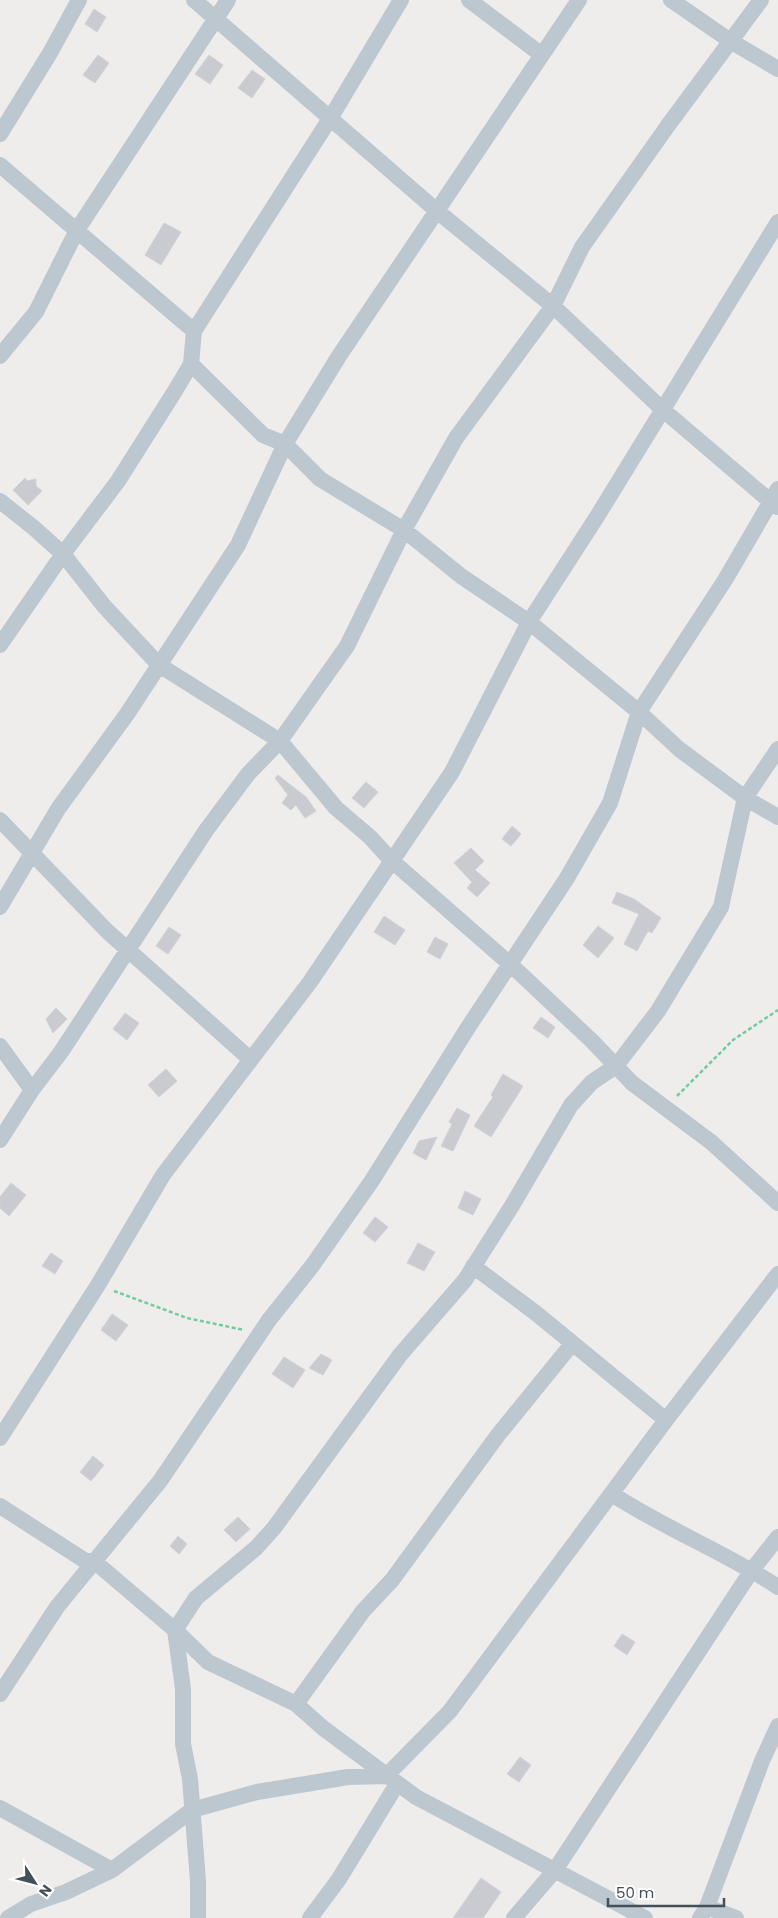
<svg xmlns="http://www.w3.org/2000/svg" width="778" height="1918" viewBox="0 0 778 1918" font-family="Poppins,sans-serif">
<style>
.building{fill:#c9cbd1;stroke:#d0d2d8}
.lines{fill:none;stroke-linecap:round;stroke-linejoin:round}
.path{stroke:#71cc9e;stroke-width:2.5;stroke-dasharray:4 2.5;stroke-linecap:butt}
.street{stroke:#bcc7cf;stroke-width:16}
</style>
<rect width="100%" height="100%" fill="#efecec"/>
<path class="building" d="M94,9L106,17L97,32L85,24Z
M98,55L109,63L95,83L83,75Z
M209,55L223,65L210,84L195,74Z
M252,70L265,79L252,98L238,88Z
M164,223L181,232L161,265L145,255Z
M25,478L27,481L36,479V486L42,491L28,505L13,490Z
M278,775L306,797L316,811L305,818L296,805L291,810L282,803L288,795L275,778Z
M366,782L378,792L364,808L352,798Z
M512,826L521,834L511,846L502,839Z
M471,848L484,861L475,870L490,883L477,897L467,888L472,882L454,863Z
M617,892L634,899L661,918L652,933L648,931L637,951L624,944L639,914L612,903Z
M384,916L405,930L395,945L374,932Z
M598,926L614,938L598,958L583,945Z
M169,927L181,935L168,954L156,946Z
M435,937L448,944L440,959L427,952Z
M56,1008L67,1019L53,1033L46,1019Z
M125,1013L139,1023L127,1040L113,1029Z
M541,1017L555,1027L548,1038L533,1028Z
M166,1069L177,1081L159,1097L148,1085Z
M503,1074L523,1086L491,1137L474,1126L493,1097L491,1095Z
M457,1108L470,1115L453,1151L441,1146L452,1124L449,1122Z
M437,1137L426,1160L413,1153L419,1141Z
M11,1183L26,1195L9,1216L0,1208V1197Z
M465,1191L481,1199L473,1215L458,1208Z
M375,1217L388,1227L375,1242L363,1233Z
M418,1243L435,1252L424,1271L407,1263Z
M51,1253L63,1261L55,1274L42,1266Z
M112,1314L128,1325L116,1341L101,1330Z
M321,1354L332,1360L323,1375L309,1368Z
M284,1357L305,1370L293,1388L272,1374Z
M93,1456L104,1465L91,1481L80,1472Z
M238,1517L250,1529L236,1542L224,1530Z
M178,1536L187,1544L179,1554L170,1546Z
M622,1634L635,1642L627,1655L614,1646Z
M520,1757L531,1765L519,1782L507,1774Z
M481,1878L501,1892L483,1918H453Z"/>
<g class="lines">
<path class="path" d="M677,1096L733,1040L778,1010
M114,1291L187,1318L244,1330"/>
<path class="street" d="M194,0L437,211L553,306L662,409L777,507
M469,0L542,55
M671,0L732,42L778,69
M0,134L50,53L79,0
M0,165L194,331
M0,356L36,312L77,230L228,0
M191,364L263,435L285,444L320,479L404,530L461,576L529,622L639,712L679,749L745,798L778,817
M0,501L34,528L63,554L104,606L159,665L280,741L336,808L370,837L391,860L510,964L592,1041L632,1083L711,1142L778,1203
M0,645L63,554L118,481L175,391L191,364L194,331L331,117L401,0
M0,820L107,931L250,1059
M0,907L58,809L127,714L238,545L285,444L339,356L579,0
M0,1046L32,1090
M0,1140L32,1090L61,1052L207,829L248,774L280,741L347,646L404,530L456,438L553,306L582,247L669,124L761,0
M473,1266L537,1314L666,1420
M0,1438L98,1285L163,1175L310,982L452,772L529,622L598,515L778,222
M612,1494C665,1529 725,1552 778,1587
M0,1506L84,1560L95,1562L175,1630L208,1662L296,1704L323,1728L416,1797L645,1918
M0,1694L57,1607L160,1481L269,1320L312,1266L371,1182L469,1026L567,878L610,803L639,712L725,580L778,489
M296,1704L363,1611L392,1580L498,1435L572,1344
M0,1808L112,1870
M707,1907L736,1918
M8,1918L31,1904L66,1892L112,1870L192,1810L257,1792L348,1777L386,1776L450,1711L666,1420L778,1274
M198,1918V1881L190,1779L183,1744V1689L175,1630L196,1598L256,1548L274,1528L400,1355L465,1280L513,1204L571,1105L592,1082L616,1066L658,1011L721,907L745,798L778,749
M310,1918L339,1879L397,1784
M514,1918L555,1870L752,1570L778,1537
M700,1918L707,1907L762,1761L778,1726"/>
</g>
<g transform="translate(35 1883) rotate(126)" stroke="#ffffff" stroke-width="4" paint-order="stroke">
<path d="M0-4L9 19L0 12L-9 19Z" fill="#445059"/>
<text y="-8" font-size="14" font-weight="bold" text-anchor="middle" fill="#445059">N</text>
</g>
<path d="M608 1898v8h116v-8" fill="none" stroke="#445059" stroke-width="2.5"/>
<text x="616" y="1898" font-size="15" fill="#445059" stroke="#ffffff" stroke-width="4" paint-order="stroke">50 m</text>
</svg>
